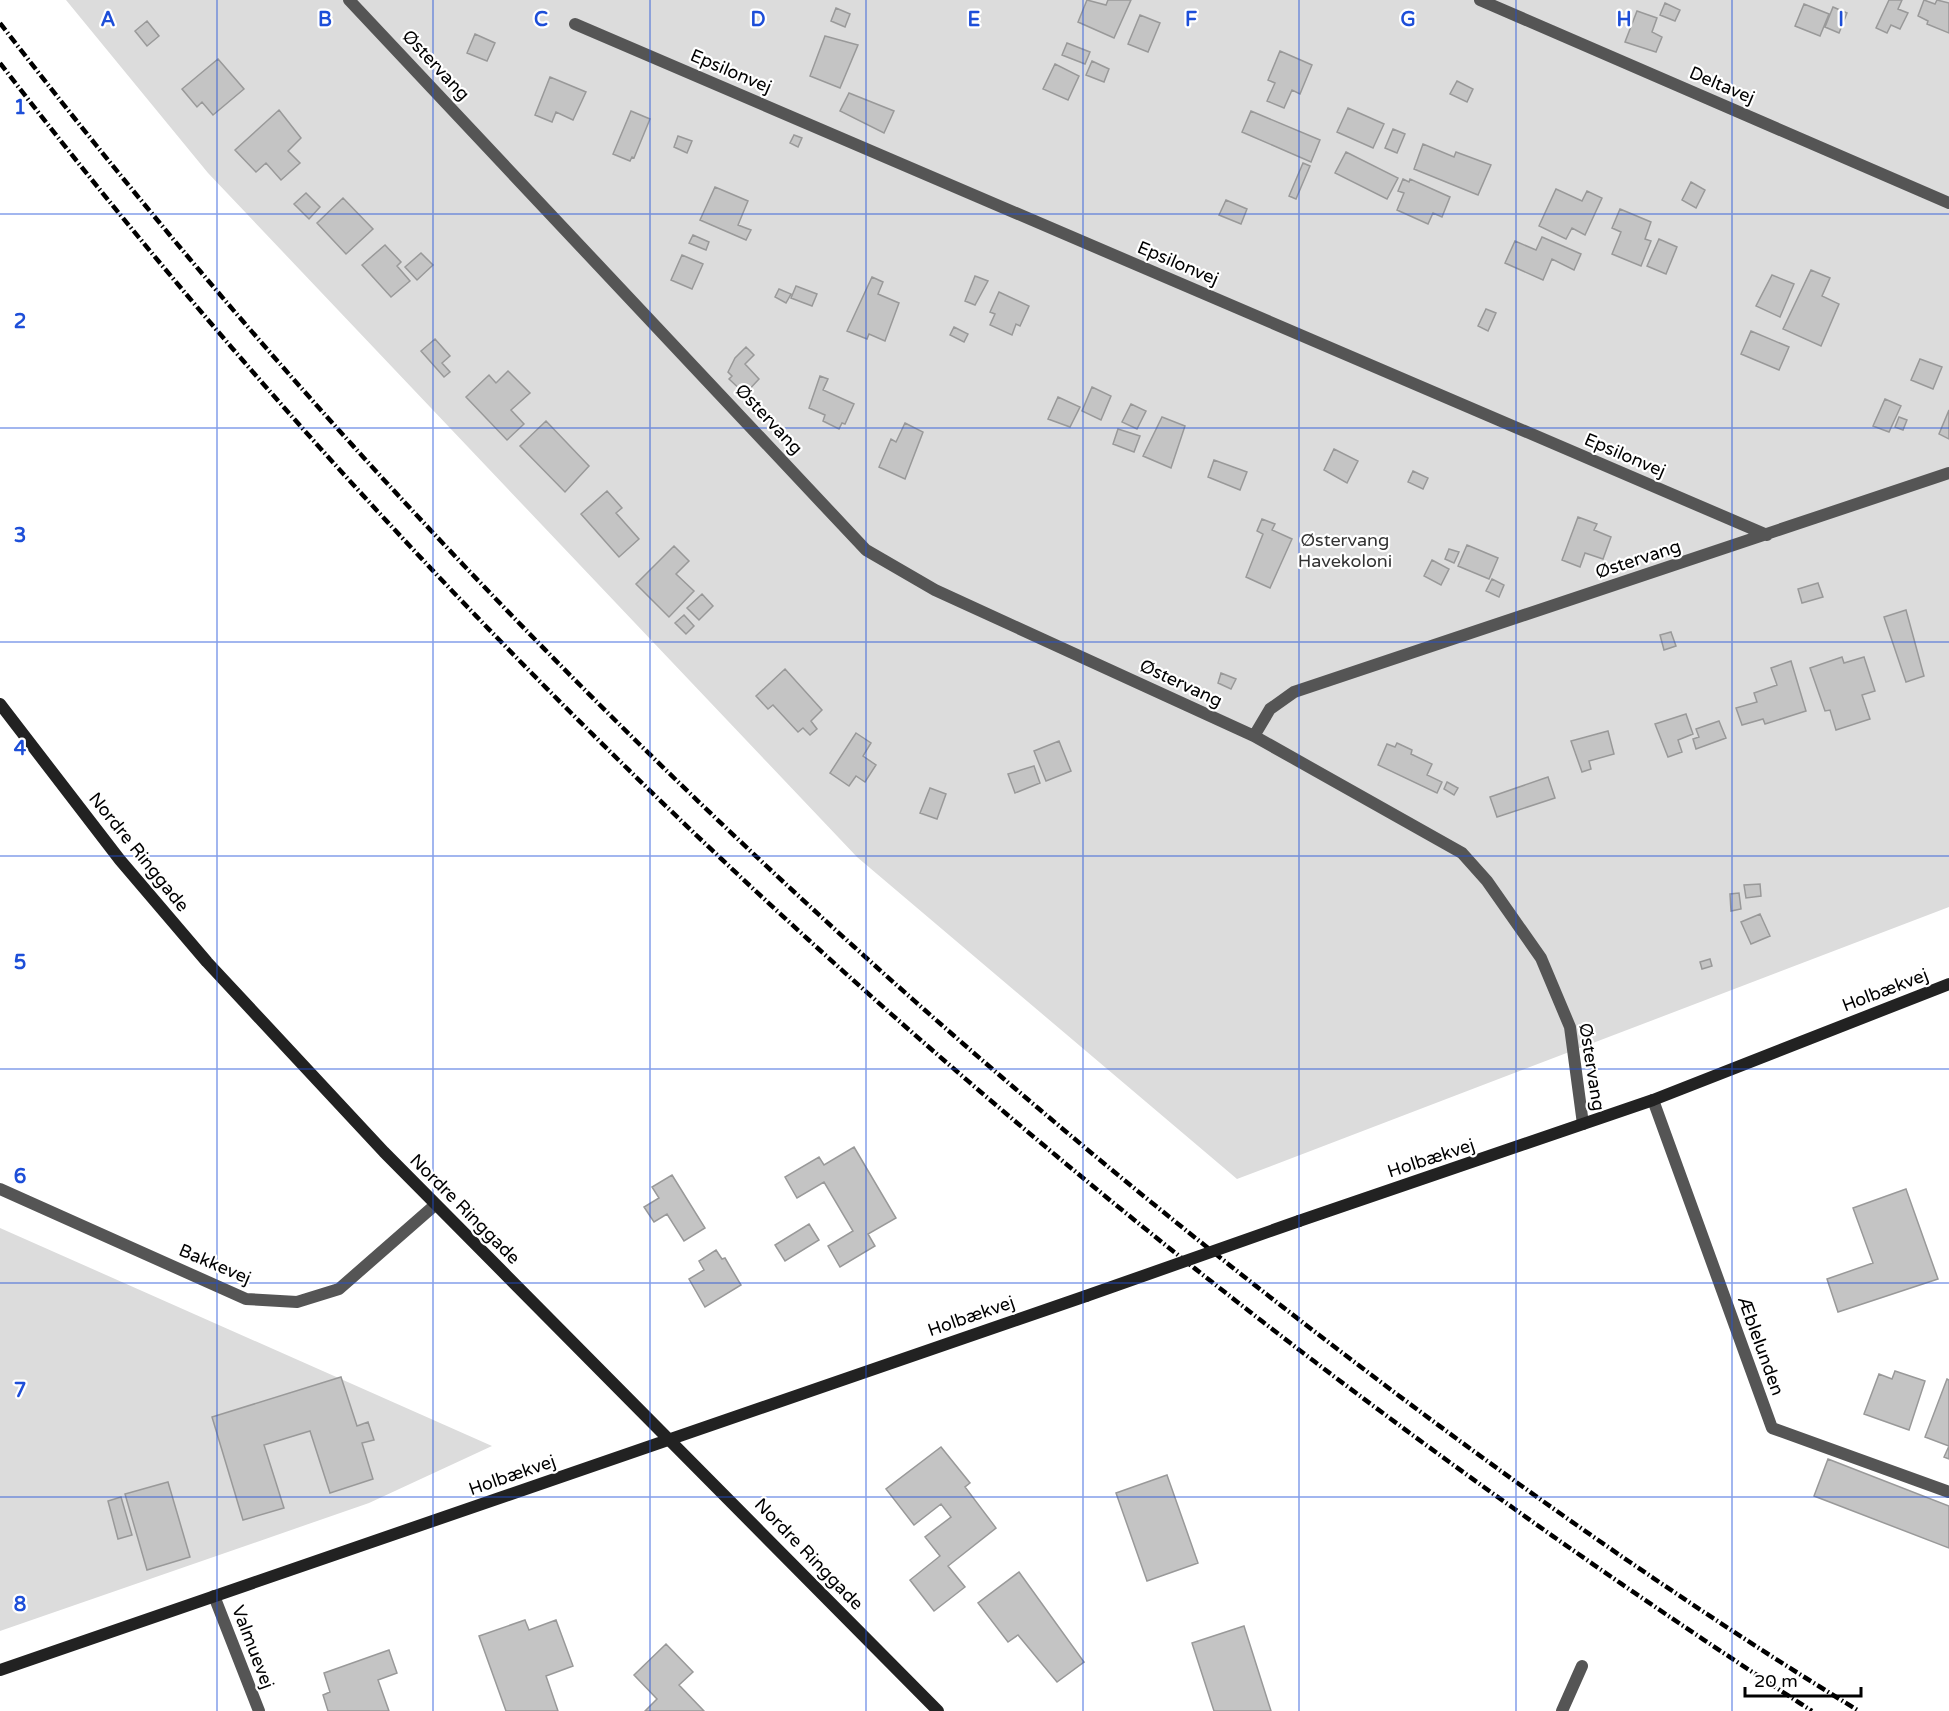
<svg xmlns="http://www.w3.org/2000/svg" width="1949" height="1711" viewBox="0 0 1949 1711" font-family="'Varela Round',sans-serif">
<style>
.green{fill:#dcdcdc}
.building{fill:#c4c4c4;stroke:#999;stroke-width:1.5}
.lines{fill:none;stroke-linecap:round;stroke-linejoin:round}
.lane{stroke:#555;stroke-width:12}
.street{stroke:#555;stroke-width:12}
.secondary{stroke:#222;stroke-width:12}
.rail{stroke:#000;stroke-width:4.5;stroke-dasharray:9 3 1.5 3;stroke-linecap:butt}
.secondary-bridge{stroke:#222;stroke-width:12}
.grid{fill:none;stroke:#1d4ed8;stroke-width:1.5;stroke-opacity:0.55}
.labels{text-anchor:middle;stroke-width:4.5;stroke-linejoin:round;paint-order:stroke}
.street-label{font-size:18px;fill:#000;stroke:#fff}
.park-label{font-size:18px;fill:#333;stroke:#fff}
.grid-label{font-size:20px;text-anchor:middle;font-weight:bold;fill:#1d4ed8;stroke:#fff;stroke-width:4.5;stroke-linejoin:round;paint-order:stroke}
</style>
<rect width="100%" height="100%" fill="#fff"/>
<path class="green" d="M66,0H1949V907L1237,1179L857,857L208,173Z
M0,1228L492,1446L369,1503L0,1631Z"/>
<path class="building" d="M1087,0L1106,5L1108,0H1131L1114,38L1078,22Z
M1889,0H1902L1898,9L1908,13L1900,29L1891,25L1887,33L1876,28Z
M1924,0L1935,4L1937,0L1949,3V33L1927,24L1928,21L1918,16Z
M1665,3L1680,10L1675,21L1660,15Z
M1804,4L1829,14L1820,36L1795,26Z
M1833,7L1847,13L1839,33L1825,27Z
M836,8L850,14L845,27L831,21Z
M1637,11L1657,18L1652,32L1662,37L1656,52L1625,42Z
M1140,15L1160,23L1148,52L1128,44Z
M147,21L159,36L147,46L135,31Z
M475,34L495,43L487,61L467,53Z
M825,36L858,45L840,88L810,76Z
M1067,43L1090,52L1085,64L1062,55Z
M1280,51L1312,65L1300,94L1292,90L1284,108L1267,101L1275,83L1268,80Z
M218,59L244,89L213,115L202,102L197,107L182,89Z
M1092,61L1109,69L1104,82L1086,75Z
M1055,64L1079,76L1068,100L1043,89Z
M550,77L586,92L573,120L556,112L552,122L535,115Z
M1457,81L1473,89L1467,102L1450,94Z
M849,93L894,111L884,133L840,111Z
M1348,108L1384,124L1373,148L1337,132Z
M279,110L301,138L288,151L300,163L281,180L266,163L256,172L235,150Z
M631,111L650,119L634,158L632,157L630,161L613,154Z
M1251,111L1320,140L1311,162L1242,132Z
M1393,129L1405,134L1397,153L1385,148Z
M794,135L802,138L798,147L790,143Z
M678,136L692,141L687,153L674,147Z
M1423,144L1454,157L1456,152L1491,165L1478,195L1414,169Z
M1346,152L1398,178L1387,199L1335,173Z
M1303,163L1310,166L1296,199L1289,196Z
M1403,179L1409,182L1410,179L1450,197L1442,217L1433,213L1428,224L1397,210L1404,193L1398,191Z
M1691,182L1705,190L1696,208L1682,200Z
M715,187L748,201L738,225L751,230L746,240L700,220Z
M1556,189L1582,201L1587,191L1602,198L1585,235L1572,228L1566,239L1539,226Z
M306,193L320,207L309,219L294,204Z
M343,198L373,229L346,254L317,223Z
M1226,200L1247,209L1241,224L1219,215Z
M1620,209L1651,222L1645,239L1651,241L1641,266L1612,254L1621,232L1612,228Z
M693,235L709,242L706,250L689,243Z
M1542,237L1581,254L1574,270L1552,259L1543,280L1505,263L1515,241L1536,250Z
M1659,239L1677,247L1666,274L1647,266Z
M385,245L401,262L397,266L410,281L391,297L362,265Z
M421,253L433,265L417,280L405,267Z
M682,255L703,264L692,289L671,280Z
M1811,270L1830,278L1822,296L1839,304L1821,346L1783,329Z
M1772,275L1794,284L1780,317L1756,306Z
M975,276L988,281L975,305L965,301Z
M872,277L883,282L878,294L899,303L885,341L869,334L867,339L847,331Z
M796,286L817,294L812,306L791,298Z
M779,289L791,294L786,303L775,297Z
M999,292L1029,306L1020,326L1016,324L1012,335L990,325L995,314L990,312Z
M1486,309L1496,313L1488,331L1478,326Z
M954,327L968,334L964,342L950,335Z
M1751,331L1789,347L1779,370L1741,354Z
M435,339L450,356L442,363L450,372L444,377L421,351Z
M746,347L754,355L745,364L759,379L745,394L729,379L732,376L728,372L735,358Z
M1920,359L1942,367L1933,389L1911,380Z
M508,371L530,393L511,410L524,424L507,440L466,397L489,375L496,383Z
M820,376L828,379L823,390L854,404L845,424L842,423L839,429L823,421L825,415L809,408Z
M1092,387L1111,396L1101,420L1082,411Z
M1058,397L1080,407L1070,427L1048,419Z
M1885,399L1901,406L1889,432L1873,426Z
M1131,404L1146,411L1137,429L1122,422Z
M1949,410V439L1939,434Z
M1162,417L1185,426L1171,468L1143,456Z
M1899,417L1907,420L1903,430L1895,427Z
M546,421L589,466L565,492L520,446Z
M905,423L923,432L905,479L879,467L891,439L896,442Z
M1118,429L1140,436L1134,452L1113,444Z
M1334,449L1358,461L1347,483L1324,470Z
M1214,460L1247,472L1240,490L1208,477Z
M1413,471L1428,478L1423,489L1408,482Z
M607,491L622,508L616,513L639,539L619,557L581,514Z
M1578,517L1597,524L1594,530L1611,537L1603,559L1585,553L1580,567L1562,560Z
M1262,519L1275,524L1272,530L1292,539L1270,588L1246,577L1263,534L1257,531Z
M1467,545L1498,558L1489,579L1458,566Z
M674,546L689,561L676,574L694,591L669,617L636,584Z
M1449,549L1459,552L1454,563L1445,559Z
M1432,560L1449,569L1441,585L1424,576Z
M1492,579L1504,585L1499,597L1486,591Z
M1818,583L1823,597L1802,603L1798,589Z
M702,594L713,606L699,620L687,608Z
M1906,610L1924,676L1906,682L1884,617Z
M684,615L694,626L686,634L675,623Z
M1671,632L1676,646L1664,650L1660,635Z
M1842,657L1844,663L1864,657L1875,691L1862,695L1870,719L1836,730L1830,710L1825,711L1810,668Z
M1791,661L1806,711L1765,724L1763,719L1742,725L1736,708L1757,702L1754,693L1777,685L1771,668Z
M785,669L822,710L811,721L817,729L810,735L803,728L798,732L773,705L768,709L756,696Z
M1221,673L1236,679L1231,689L1218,683Z
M1686,714L1693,734L1678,740L1682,752L1668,757L1655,724Z
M1719,721L1726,738L1696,749L1693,739L1699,737L1696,729Z
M1608,731L1614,754L1589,761L1591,769L1582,772L1571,741Z
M856,733L871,743L863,756L876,765L865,782L856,776L849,786L830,773Z
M1059,741L1071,771L1046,781L1034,751Z
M1397,743L1412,750L1411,754L1432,764L1427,775L1442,782L1437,793L1378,765L1387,744L1395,747Z
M1034,766L1040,783L1015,793L1008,774Z
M1548,777L1555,798L1497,817L1490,797Z
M1447,782L1458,788L1454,795L1444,789Z
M930,788L946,794L937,819L920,813Z
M1760,884L1761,896L1746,898L1744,885Z
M1739,893L1741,909L1731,911L1730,894Z
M1760,914L1770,936L1751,944L1741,922Z
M1710,959L1712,966L1702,969L1700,962Z
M854,1147L896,1218L868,1234L875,1246L840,1267L828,1246L853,1231L824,1182L797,1198L785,1177L819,1157L824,1165Z
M672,1175L705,1228L684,1241L667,1214L654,1222L644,1207L659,1198L652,1187Z
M1906,1189L1938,1279L1838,1312L1827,1279L1873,1263L1853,1208Z
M809,1224L819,1240L785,1261L775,1245Z
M716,1250L722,1259L725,1258L741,1285L705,1307L689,1279L704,1270L699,1261Z
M1895,1371L1925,1381L1909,1430L1864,1414L1879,1374L1892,1379Z
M341,1377L357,1426L368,1422L374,1440L362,1443L373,1479L330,1493L310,1431L264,1445L284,1508L243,1520L212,1417Z
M1947,1379L1949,1380V1459L1944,1457L1949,1446L1925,1437Z
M941,1447L970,1483L965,1487L996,1528L948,1566L965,1587L934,1611L910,1580L940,1556L925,1537L951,1517L941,1504L914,1525L886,1489Z
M1828,1459L1949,1506V1548L1814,1496Z
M1167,1475L1198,1563L1147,1581L1116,1493Z
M168,1482L190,1557L147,1570L125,1494Z
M121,1497L132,1535L118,1539L108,1501Z
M1019,1572L1084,1662L1057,1682L1018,1635L1008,1642L978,1603Z
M525,1620L529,1630L556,1620L573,1666L546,1676L558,1711H506L479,1636Z
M1244,1626L1271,1711H1214L1192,1643Z
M666,1644L693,1672L679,1685L704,1711H645L657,1699L634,1675Z
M389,1650L397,1673L378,1680L389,1711H328L323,1695L330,1692L324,1673Z"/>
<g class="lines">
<path class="lane" d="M349,0L866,550L935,590L1254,736L1462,853L1487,881L1541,958L1570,1027L1583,1124
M1480,0L1949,203
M575,24L1767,535
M1254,736L1270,709L1294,692L1949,473"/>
<path class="street" d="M1653,1100L1772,1428L1949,1492
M0,1189L246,1299L297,1302L339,1289L435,1205
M214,1596L259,1711
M1562,1711L1582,1666"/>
<path class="secondary" d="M0,704L120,860L207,962L384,1152L938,1711
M1299,1221L1653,1100L1949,984
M0,1670L1086,1296"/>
<path class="rail" d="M0,23C371,506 808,938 1288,1311C1471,1453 1661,1590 1859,1711
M0,63C500,714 1124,1266 1812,1711"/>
<path class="secondary-bridge" d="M1086,1296L1299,1221"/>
</g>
<path class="grid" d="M217,0V1711M433,0V1711M650,0V1711M866,0V1711M1083,0V1711M1299,0V1711M1516,0V1711M1732,0V1711M0,214H1949M0,428H1949M0,642H1949M0,856H1949M0,1069H1949M0,1283H1949M0,1497H1949"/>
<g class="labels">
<g class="street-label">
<text transform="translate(436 65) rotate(47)" y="6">Østervang</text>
<text transform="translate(731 71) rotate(23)" y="6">Epsilonvej</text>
<text transform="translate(1722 85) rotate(23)" y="6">Deltavej</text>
<text transform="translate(1178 263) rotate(23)" y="6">Epsilonvej</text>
<text transform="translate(769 419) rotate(47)" y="6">Østervang</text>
<text transform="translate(1625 455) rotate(23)" y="6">Epsilonvej</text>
<text transform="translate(1638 559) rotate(-18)" y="6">Østervang</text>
<text transform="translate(1181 683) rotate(25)" y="6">Østervang</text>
<text transform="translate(139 852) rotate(51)" y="6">Nordre Ringgade</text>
<text transform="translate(1885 990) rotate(-21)" y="6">Holbækvej</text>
<text transform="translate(1592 1067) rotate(81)" y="6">Østervang</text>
<text transform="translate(1431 1158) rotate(-18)" y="6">Holbækvej</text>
<text transform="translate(465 1209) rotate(45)" y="6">Nordre Ringgade</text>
<text transform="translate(215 1264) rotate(23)" y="6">Bakkevej</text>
<text transform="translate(971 1316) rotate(-19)" y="6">Holbækvej</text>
<text transform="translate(1761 1346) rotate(70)" y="6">Æblelunden</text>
<text transform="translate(512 1475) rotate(-19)" y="6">Holbækvej</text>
<text transform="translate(809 1554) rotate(46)" y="6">Nordre Ringgade</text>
<text transform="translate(253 1647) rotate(69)" y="6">Valmuevej</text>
</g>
<g class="park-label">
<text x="1345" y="546">Østervang<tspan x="1345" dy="21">Havekoloni</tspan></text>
</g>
</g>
<g class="grid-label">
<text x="108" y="26">A</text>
<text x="325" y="26">B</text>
<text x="541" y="26">C</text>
<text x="758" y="26">D</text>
<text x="974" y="26">E</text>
<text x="1191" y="26">F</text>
<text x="1408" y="26">G</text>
<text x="1624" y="26">H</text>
<text x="1841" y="26">I</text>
<text x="20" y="114">1</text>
<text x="20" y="328">2</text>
<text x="20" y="542">3</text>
<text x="20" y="755">4</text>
<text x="20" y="969">5</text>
<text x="20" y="1183">6</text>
<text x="20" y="1397">7</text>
<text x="20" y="1611">8</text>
</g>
<path d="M1745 1687v9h116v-9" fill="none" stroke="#000000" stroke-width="3"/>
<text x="1754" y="1687" font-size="18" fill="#000000" stroke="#ffffff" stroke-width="4.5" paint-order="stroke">20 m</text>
</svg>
